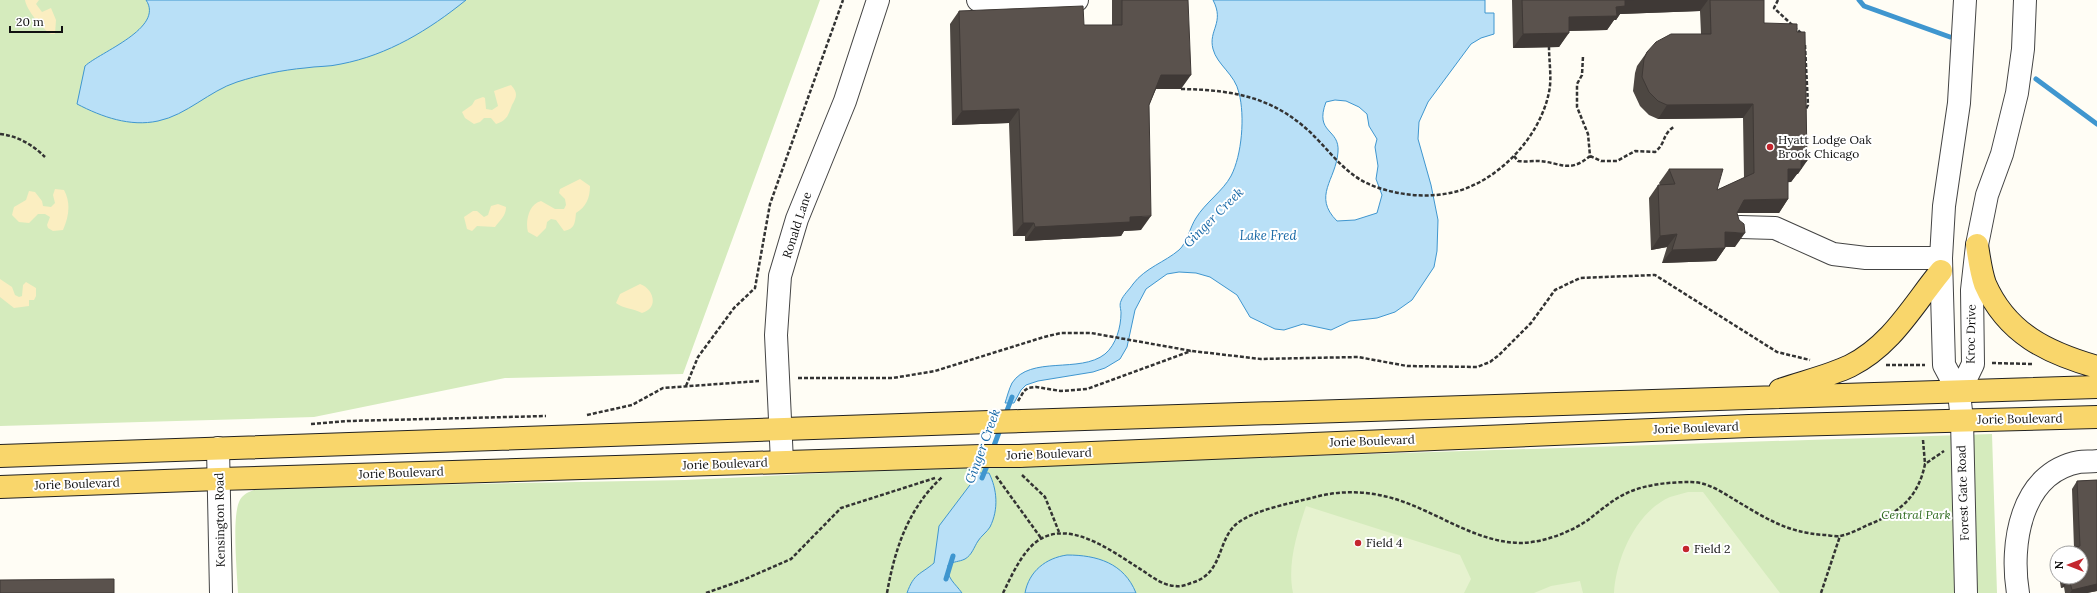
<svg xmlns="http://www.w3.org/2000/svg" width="2097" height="593" viewBox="0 0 2097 593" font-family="Lora,serif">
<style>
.green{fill:#d5ebbd}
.sand{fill:#fbeec1}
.pitch{fill:#e6f2cf}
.water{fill:#b9e0f7;stroke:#3f96cf;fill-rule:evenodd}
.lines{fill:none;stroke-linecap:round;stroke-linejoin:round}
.stream{stroke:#3f96cf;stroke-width:5}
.minor-casing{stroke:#444;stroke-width:24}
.major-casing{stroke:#222;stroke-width:24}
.path{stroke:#333;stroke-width:2.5;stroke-dasharray:4 2;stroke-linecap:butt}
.minor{stroke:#fff;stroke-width:22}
.major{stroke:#f9d66b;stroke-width:22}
.major-bridge-casing{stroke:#222;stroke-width:24;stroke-linecap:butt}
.major-bridge{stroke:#f9d66b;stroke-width:22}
.wall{fill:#4d4742}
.shaded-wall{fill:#3f3936}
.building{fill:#5a524d;stroke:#3f3936}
.poi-dot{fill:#c4262e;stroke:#fff;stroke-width:1.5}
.labels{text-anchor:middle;stroke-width:4;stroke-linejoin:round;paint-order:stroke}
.poi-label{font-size:12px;fill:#111;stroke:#fff;text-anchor:start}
.street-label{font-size:12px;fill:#111;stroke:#fff}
.park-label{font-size:12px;font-style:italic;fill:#2f6b1f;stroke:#fff}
.water-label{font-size:13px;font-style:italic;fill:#1768a6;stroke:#fff}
</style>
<rect width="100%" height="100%" fill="#fffdf5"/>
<path class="green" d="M0,0H820L683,374L505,378L314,417L0,426Z
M1992,434L1997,593H238C237,572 232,519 239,502C243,492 254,490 262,488L685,480L910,469Z"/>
<path class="sand" d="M25,0H39L36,4L42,12L51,8L56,20L55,34H51C42,29 26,9 25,0Z
M511,85C518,93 517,96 512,105C508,115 508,120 496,124L491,118H484L480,122L474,124L465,118L462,112L472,105L475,100L483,97L485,98L486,109L492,110L498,106L494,91Z
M580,179L590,186C590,198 586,207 576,213C575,223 575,229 564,231L556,220L551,219L547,222L546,228L537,237L528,232C525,221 529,204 541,201L555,209H564L566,205L565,199L559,193L560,189Z
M55,189L64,190C71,203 69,216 63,230L53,231L48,228L47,225L50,217L45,214H38L29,223L19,222L12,215L14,207L26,200L29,191L35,192L42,201L43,206L51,207L55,203L53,195Z
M498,204L506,207C506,216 500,220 495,227L477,226L472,231L467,229L464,217L473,211H477L484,217L488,215L491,206Z
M0,279L12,287L15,295L19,297L22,296L23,285L26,282L36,288V296L34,300H29V306L14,308L0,297Z
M640,284C654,289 659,308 642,313C633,308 624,309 616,303L620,294Z"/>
<path class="pitch" d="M1688,492H1703L1780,593H1614C1616,558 1636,512 1670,497C1676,495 1682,494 1688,492Z
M1306,506L1460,555L1471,579L1464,593H1293C1287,564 1297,533 1306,506Z
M1580,581L1583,593H1534L1551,586Z"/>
<path class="water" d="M146,0H466C429,30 388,55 341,64C329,67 317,66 305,68C282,70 259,75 237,82C209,91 187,115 158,121C130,127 102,117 77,104L85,66C100,52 165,28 146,0Z
M1213,0H1485V13H1494V34L1481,38L1471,44L1428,102L1419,122L1418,139L1431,185L1438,220L1437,251L1434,267L1412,300L1395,312L1377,318L1350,321L1331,330L1303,324L1284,330L1275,329L1250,317L1237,295L1210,277L1196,273L1179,272L1167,274L1146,289L1135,310L1127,347L1120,359L1105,368L1093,372L1038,381L1026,385L1021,390L1014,403H1005C1007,397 1009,389 1012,383C1030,355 1080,374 1105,354C1116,345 1121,327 1121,313C1121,309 1119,305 1121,301C1123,295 1130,289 1133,284C1145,268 1165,262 1179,250C1187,243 1190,227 1196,218C1205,203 1223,191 1231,176C1242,155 1245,116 1239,93C1235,74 1217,65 1213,49C1208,30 1225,23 1213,0ZM1335,100L1346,101L1359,107L1367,114L1369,126L1377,139L1375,147L1378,166L1376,179L1382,195L1377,213L1355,220L1337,221C1312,196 1336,180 1338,152C1340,128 1314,134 1326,102Z
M979,473H989C997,489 999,509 990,527C987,532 981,536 978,541C974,547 972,555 965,559C959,562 954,561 948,565C946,578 955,583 962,593H907C914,573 920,575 934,563L939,526Z
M1067,555C1097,555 1124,563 1136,593H1025C1029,571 1046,558 1067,555Z"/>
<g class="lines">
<path class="stream" d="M1859,0L1864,6L1950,37
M2036,79L2097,124
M1005,416L1012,397
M992,451L1001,427
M982,478L989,461
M946,579L953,556"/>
<g class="minor-casing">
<path id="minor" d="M978,0C1007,7 1049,9 1077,0
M1965,0L1959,103L1944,206L1941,258L1944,365L1959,393L1962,420L1966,593
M1740,227L1775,228L1833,254L1866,258H1941
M1959,393L1973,364L1972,290L1977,245L1987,195L2002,154L2017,93L2023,49L2025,0
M218,448L221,593
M782,462L776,335L780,276L797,219L845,101L878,0
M2018,593C2010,545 2020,473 2079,462C2084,461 2091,462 2097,461"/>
</g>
<g class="major-casing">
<path id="major" d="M1977,245C1979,258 1981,273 1985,284C2007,334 2048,353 2097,367
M1780,390C1803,382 1829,376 1850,366C1892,345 1913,305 1941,271
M1022,421L2097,387
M0,456L990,422
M1019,456L1749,426L2097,417
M0,487L219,479L982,456"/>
</g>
<path class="path" d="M1778,0L1774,8L1802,34
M1805,45L1808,105L1805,111
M1181,89C1237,90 1278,98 1318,140C1336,159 1350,178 1376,187C1399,195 1425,198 1450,193C1496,184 1540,138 1549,92C1552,79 1549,61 1549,47
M0,134C18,136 33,145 45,157
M1514,156L1518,161C1525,162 1532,161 1538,161C1560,162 1569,174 1590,156L1588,134L1577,107V84L1582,75L1583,56
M1590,156L1601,161H1617L1635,151L1655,152C1667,142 1661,135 1675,126
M1992,363L2033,364
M1886,365H1925
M798,378H893L935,371L1044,337L1061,333H1091L1192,351L1261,359L1358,357L1407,366L1477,367L1490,362L1499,355L1531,323L1555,290L1580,278L1655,275L1777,352L1810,360
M686,386L698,357L734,308L755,288L770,204L843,0
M1018,401L1024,391L1028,388L1036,387L1061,391L1087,389L1191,351
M587,415L632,405L663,388L759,381
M311,424L348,421L546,416
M1923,440L1925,464
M1022,475L1045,497L1059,532
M996,476L1041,538
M706,593L743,580L791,559L841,508L935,478
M887,593C895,548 908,509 942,477
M1003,593C1010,579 1017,563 1027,551C1058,512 1106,547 1137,567C1149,574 1160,585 1175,586C1180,587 1186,585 1191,583C1225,574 1216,538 1239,522C1257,509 1293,503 1315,497C1341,490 1370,491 1395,499C1438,512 1476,543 1522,543C1544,542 1569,533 1588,520C1600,511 1613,499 1627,493C1646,484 1671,482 1691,482C1707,482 1722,492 1735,500C1767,519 1786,532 1824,535C1829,535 1836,537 1840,536C1852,534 1864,526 1875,522C1903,510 1919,494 1925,464L1944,451
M1821,593L1840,536"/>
<use href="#minor" class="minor"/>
<use href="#major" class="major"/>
<g class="major-bridge-casing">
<path id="major-bridge" d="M990,422L1022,421
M982,456H1019"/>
</g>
<use href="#major-bridge" class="major-bridge"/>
</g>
<path class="wall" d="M1112,0H1188L1181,89H1156L1149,105L1141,230L1124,231L1121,236L1025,241V236H1013L1009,123L952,125L950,24L959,11L1084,25H1112Z
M1512,0H1764V23L1798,174H1797L1791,182H1788V199L1779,213H1737L1735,247H1725V248L1716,261L1662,263L1667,247L1651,250L1649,198L1658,185H1660L1659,183L1669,169L1717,190L1744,178L1743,118L1658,119L1649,115L1640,106L1633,91L1635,73L1637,66L1647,52L1701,34L1700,11L1620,14L1616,20H1614L1607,30L1569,31L1559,47L1513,48Z
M2097,480V591L2087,593H2065L2064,587L2061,588L2059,577H2081V553H2059L2060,551L2074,548L2072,489L2077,481Z
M2057,555V568L2055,559Z"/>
<path class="shaded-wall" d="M1625,0H1708L1700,11L1620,14L1616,20H1614L1607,30L1559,31L1569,17L1616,7Z
M1569,33L1559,47L1513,48L1523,34Z
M1161,75H1191L1181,89H1152Z
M1753,104L1743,118L1658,119L1667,105Z
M1019,109L1009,123L952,125L962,111Z
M1801,161H1807L1798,174H1797L1791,182L1779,183L1788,169Z
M1788,199L1779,213H1734L1744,200Z
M1151,216L1141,230L1124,231L1121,236L1025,241L1035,227L1130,217Z
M1023,223H1034L1025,236H1013Z
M1725,232L1745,233L1735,247L1716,246Z
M1677,234L1667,247L1651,250L1660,236Z
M1725,248L1716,261L1662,263L1672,250Z
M2069,579L2064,587L2061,588L2067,580Z
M2097,584V591L2087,593H2070L2072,590Z"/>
<path class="building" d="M1122,0H1188L1191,75H1161L1149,105L1151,216L1130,217V222L1035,227L1034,223H1023L1019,109L962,111L959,11L1083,6L1084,25H1122Z
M1522,0H1634H1625V6L1616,7L1617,16L1569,17V33L1523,34Z
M1710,0H1764V23L1797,24V32H1805L1807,161H1801V169H1788V199L1744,200L1737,213L1739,220L1744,224L1745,233L1725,232V248L1672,250L1677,234L1660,236L1658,185L1675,184L1669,169H1723L1717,190L1754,173L1753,104L1667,105L1658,101L1649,92L1642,77L1644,59L1647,52L1656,42L1671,34H1711Z
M2097,480V584L2072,590L2069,579L2067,580L2066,577H2081V553H2061L2060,551L2080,546L2077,481Z
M114,579V593H0V580Z"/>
<g class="poi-dot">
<circle cx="1770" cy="147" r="4"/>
<circle cx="1358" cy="543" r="4"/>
<circle cx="1686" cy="549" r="4"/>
</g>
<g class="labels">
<g class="poi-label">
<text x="1778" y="144">Hyatt Lodge Oak<tspan x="1778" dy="14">Brook Chicago</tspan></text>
<text x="1366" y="547">Field 4</text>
<text x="1694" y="553">Field 2</text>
</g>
<g class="street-label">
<text transform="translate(797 225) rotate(-72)" y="4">Ronald Lane</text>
<text transform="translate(1971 334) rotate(-89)" y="4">Kroc Drive</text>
<text transform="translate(2020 419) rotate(-1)" y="4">Jorie Boulevard</text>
<text transform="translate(1696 428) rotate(-2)" y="4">Jorie Boulevard</text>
<text transform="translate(1372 441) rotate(-2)" y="4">Jorie Boulevard</text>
<text transform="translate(1049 454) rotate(-2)" y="4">Jorie Boulevard</text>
<text transform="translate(725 464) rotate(-2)" y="4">Jorie Boulevard</text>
<text transform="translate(401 473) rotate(-2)" y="4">Jorie Boulevard</text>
<text transform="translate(77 484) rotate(-2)" y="4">Jorie Boulevard</text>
<text transform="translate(1963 493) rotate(-92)" y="4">Forest Gate Road</text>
<text transform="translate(220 520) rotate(-91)" y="4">Kensington Road</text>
</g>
<g class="park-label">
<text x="1916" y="519">Central Park</text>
</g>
<g class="water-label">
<text transform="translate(1213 217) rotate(-45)" y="5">Ginger Creek</text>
<text x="1268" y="240">Lake Fred</text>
<text transform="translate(982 446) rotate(-70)" y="5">Ginger Creek</text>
</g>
</g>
<g transform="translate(2069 565) rotate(270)"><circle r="19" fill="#ffffff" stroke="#a0a0a0"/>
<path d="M0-3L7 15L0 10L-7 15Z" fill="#c4262e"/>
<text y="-6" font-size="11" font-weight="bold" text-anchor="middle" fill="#111111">N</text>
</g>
<path d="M10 26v6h52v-6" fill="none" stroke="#111111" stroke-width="2"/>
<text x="16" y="26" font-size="12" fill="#111111" stroke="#ffffff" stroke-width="3" paint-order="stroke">20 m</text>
</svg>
